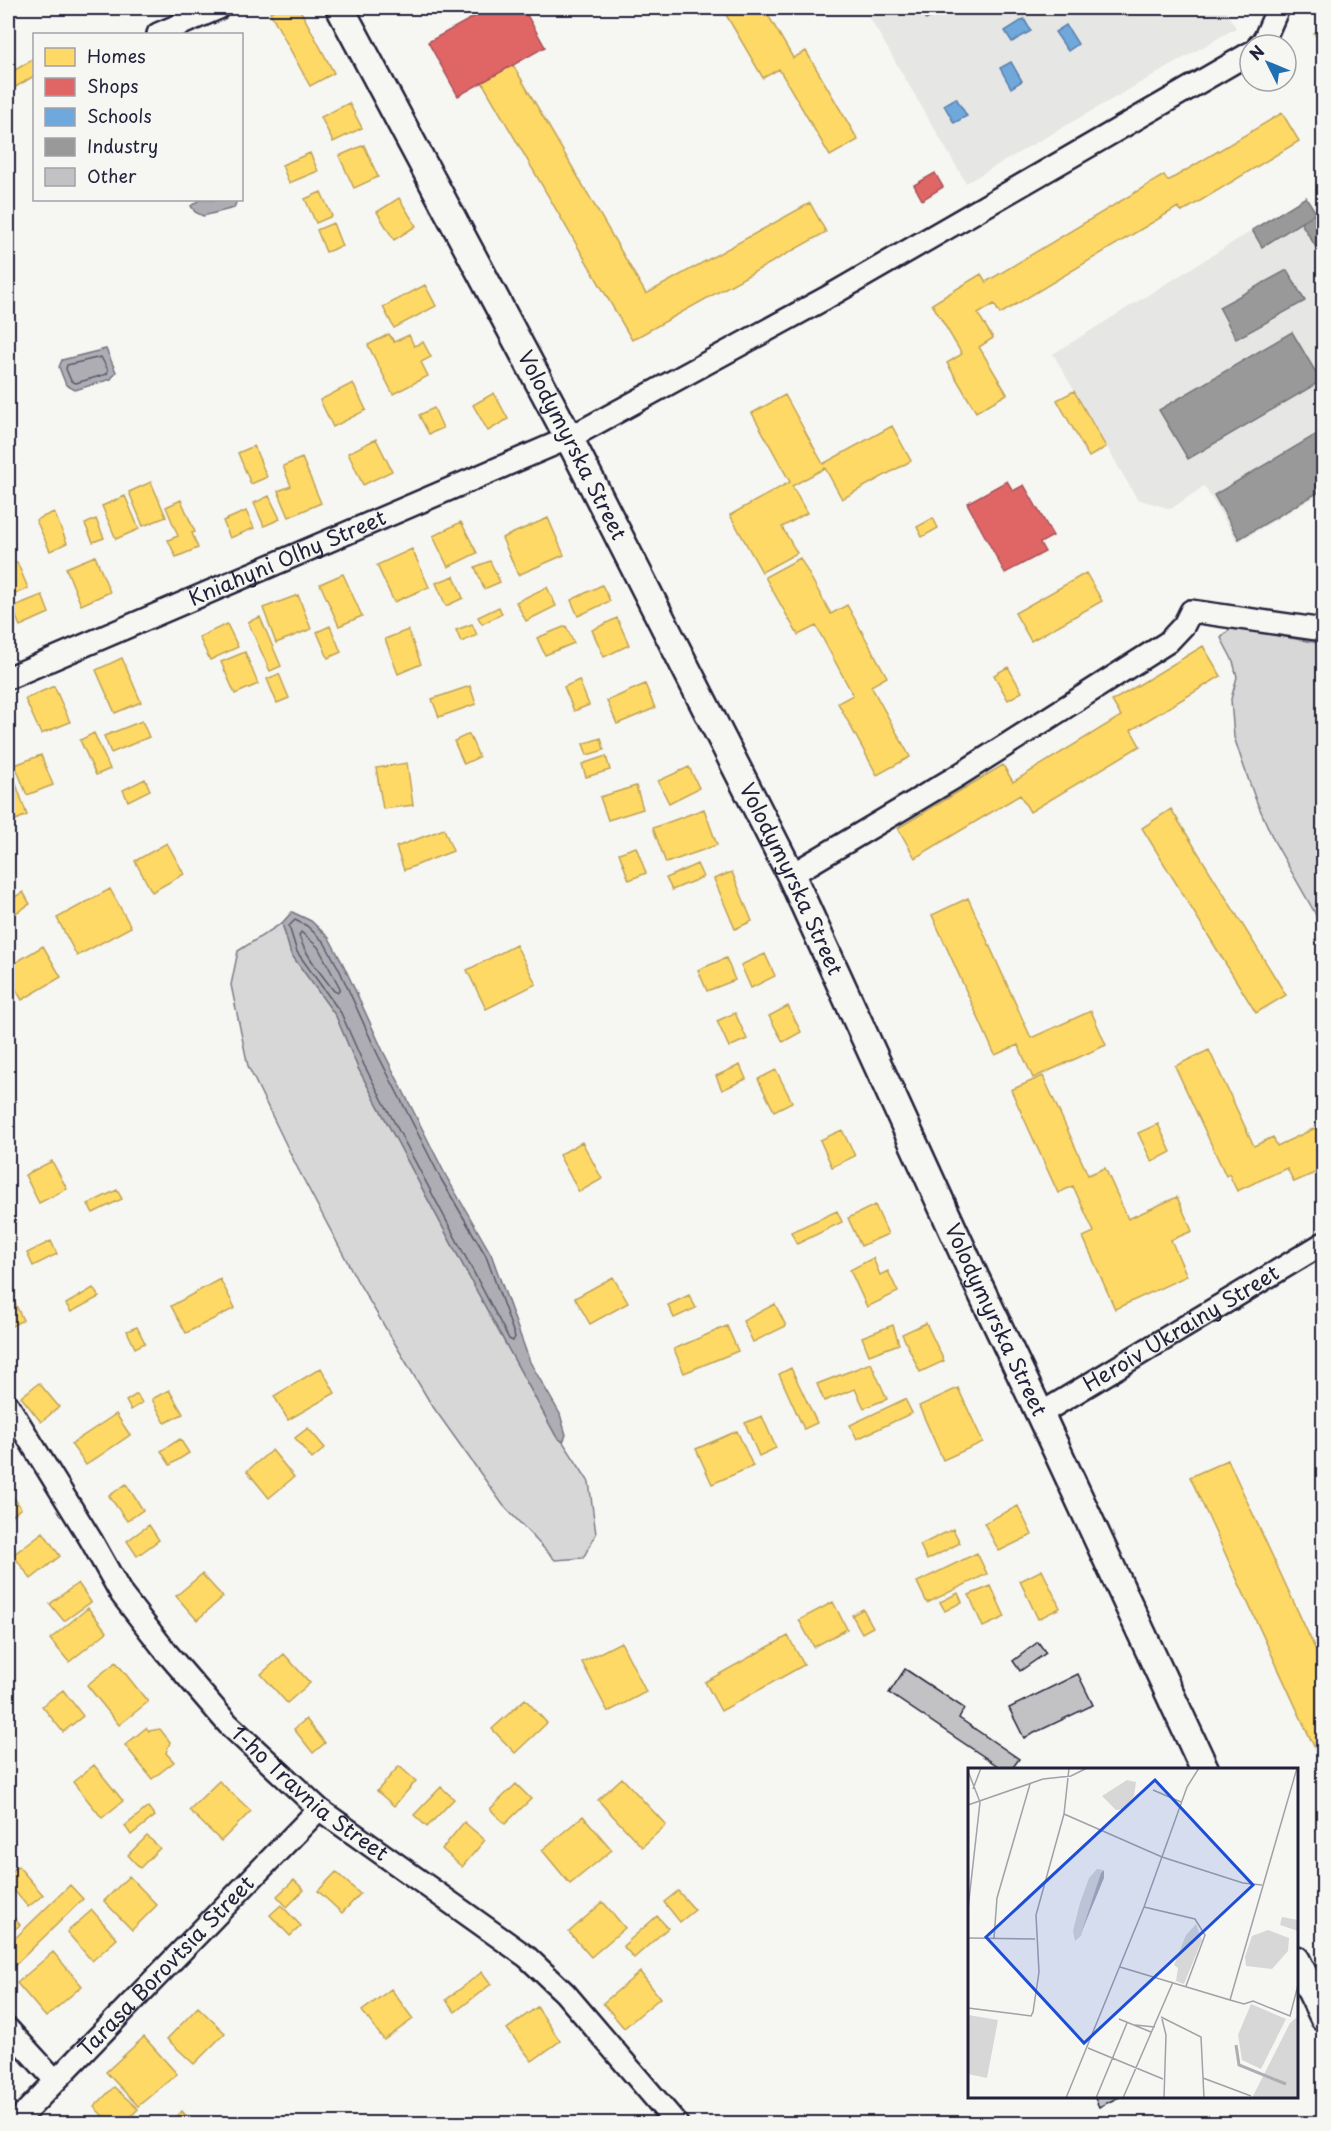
<svg xmlns="http://www.w3.org/2000/svg" width="1331" height="2131" viewBox="0 0 1331 2131" font-family="'Playpen Sans',sans-serif">
<style>
.built{fill:#e6e6e4}
.green{fill:#d7d7d7;stroke:#7c7c89;stroke-width:1.5}
.water{fill:#adadb3;stroke:#757583;stroke-width:1.5}
.homes{fill:#ffd966;stroke:#bda259;stroke-width:1.5}
.shops{fill:#e06666;stroke:#a75259;stroke-width:1.5}
.schools{fill:#6fa8dc;stroke:#5880ac;stroke-width:1.5}
.industry{fill:#999;stroke:#75757d;stroke-width:1.5}
.lines{fill:none;stroke-linecap:round;stroke-linejoin:round}
.shore{stroke:#5a5a6b;stroke-width:1.5}
.building{fill:#c2c2c4;stroke:#22223b;stroke-width:1.5}
.minor-casing{stroke:#22223b;stroke-width:26}
.major-casing{stroke:#22223b;stroke-width:32}
.minor{stroke:#f6f6f2;stroke-width:21}
.major{stroke:#f6f6f2;stroke-width:27}
.labels{text-anchor:middle;stroke-width:6;stroke-linejoin:round;paint-order:stroke}
.street-label{font-size:21px;fill:#22223b;stroke:#f6f6f2}
.inset-river{fill:none;stroke:#adadb3;stroke-width:3}
.inset-road{fill:none;stroke:#a1a1a9;stroke-width:1.5}
.view{fill:#1d4ed8;fill-opacity:0.15;stroke:#1d4ed8;stroke-width:3}
.inset-edge{fill:none;stroke:#22223b;stroke-width:3}
</style>
<rect width="100%" height="100%" fill="#f6f6f2"/>
<filter id="ink" filterUnits="userSpaceOnUse"><feTurbulence type="fractalNoise" baseFrequency=".0167" numOctaves="2"/><feDisplacementMap in="SourceGraphic" scale="12" xChannelSelector="R" yChannelSelector="G"/><feConvolveMatrix kernelMatrix="1 2 1 2 8 2 1 2 1" color-interpolation-filters="sRGB"/></filter>
<g filter="url(#ink)">
<path class="built" d="M864,8H1224L1236,28L966,183Z
M1306,197L1323,224V492L1238,542L1204,486L1171,509L1137,499L1053,354Z"/>
<path class="green" d="M1232,627L1323,644V939L1315,913L1274,841L1255,798L1243,764L1234,737L1231,699L1237,677L1233,661L1221,638Z
M282,923L291,954L336,1016L358,1068L473,1284L556,1436L563,1442L589,1482L596,1534L583,1558L555,1560L503,1505L431,1404L358,1282L297,1167L248,1066L231,985L238,951Z"/>
<path class="water" d="M199,200H237L234,208L203,216L195,212L191,206Z
M106,349L116,372L111,379L75,390L66,385L59,367L62,360Z
M292,912L311,921L329,938L344,966L383,1051L446,1176L491,1254L530,1362L560,1414L566,1435L563,1442L556,1436L473,1284L358,1068L336,1016L291,954L282,923Z"/>
<path class="homes" d="M278,8H299L334,73L310,86L270,12Z
M722,8H764L793,58L806,51L858,140L830,156L779,69L763,78Z
M1324,28V49L1314,33Z
M34,59V76L9,91L8,74Z
M513,65L646,294L810,203L826,232L632,340L482,82Z
M349,103L362,128L333,142L321,117Z
M1282,113L1299,141L1182,212L1178,207L1000,314L994,304L978,314L993,338L979,347L1007,394L976,412L947,363L962,354L932,304L981,274L986,282L1164,175L1168,181Z
M364,145L378,177L354,188L339,156Z
M310,153L318,171L289,183L282,165Z
M321,192L332,216L316,223L305,199Z
M399,198L416,226L394,240L377,212Z
M333,223L342,246L326,252L317,230Z
M425,285L436,306L394,328L383,307Z
M389,334L394,342L409,335L414,346L423,342L431,357L421,362L428,376L393,394L368,345Z
M353,383L366,410L333,427L320,400Z
M1074,391L1106,447L1089,457L1057,400Z
M494,393L508,419L488,431L473,405Z
M785,395L823,464L892,426L911,461L842,499L825,468L792,486L807,513L782,527L797,553L762,572L730,515L790,482L752,413Z
M434,408L443,428L429,434L419,415Z
M376,439L392,471L363,485L348,453Z
M254,446L267,477L251,484L238,453Z
M302,458L321,503L289,517L278,491L291,486L283,466Z
M151,482L166,517L143,526L129,492Z
M125,496L139,529L116,539L102,506Z
M269,496L280,519L264,526L254,503Z
M181,500L195,532L192,533L198,548L176,557L168,540L178,536L166,507Z
M246,511L254,528L230,538L223,521Z
M54,512L67,543L50,551L36,520Z
M548,518L564,555L518,575L502,538Z
M933,518L938,528L922,537L917,527Z
M96,519L104,538L93,542L85,524Z
M461,522L477,553L448,567L433,536Z
M412,549L429,587L394,602L377,565Z
M95,556L110,592L81,605L66,568Z
M800,558L831,614L847,605L887,677L871,686L910,757L877,775L838,703L853,695L816,626L798,635L765,577Z
M490,561L500,582L484,589L475,567Z
M17,562L28,588L8,597V566Z
M1086,573L1102,601L1031,641L1015,613Z
M343,574L362,616L339,626L320,584Z
M454,576L463,598L446,606L436,583Z
M602,585L610,601L578,616L571,600Z
M547,587L556,606L526,621L516,602Z
M42,595L49,613L20,626L12,607Z
M298,595L311,629L276,643L263,608Z
M499,607L502,614L482,624L478,617Z
M260,617L281,666L270,671L248,622Z
M617,618L629,645L604,657L592,630Z
M227,624L238,647L210,660L199,637Z
M472,624L477,635L461,642L456,630Z
M330,626L341,652L328,658L317,632Z
M566,626L574,643L545,655L537,638Z
M408,630L421,664L398,674L385,639Z
M1203,646L1221,676L1131,730L1140,746L1030,812L1020,795L915,858L898,828L1003,765L1013,782L1121,716L1112,701Z
M245,652L258,684L235,694L221,662Z
M122,658L141,702L115,713L96,670Z
M1008,667L1022,692L1008,700L994,675Z
M279,674L289,698L277,703L267,679Z
M579,680L589,705L574,711L564,687Z
M645,684L655,708L617,724L607,701Z
M54,686L70,722L41,734L25,699Z
M470,686L476,704L439,717L432,699Z
M142,721L149,737L111,753L104,736Z
M94,733L110,769L96,775L80,740Z
M469,734L479,757L464,764L454,741Z
M601,738L604,750L587,755L583,744Z
M41,755L53,785L27,795L15,765Z
M606,756L610,770L586,777L582,764Z
M407,763L413,805L383,809L376,768Z
M689,767L699,788L669,803L658,781Z
M145,779L150,790L128,801L123,790Z
M16,784L27,815L9,823L8,788Z
M636,786L643,809L608,820L600,797Z
M704,809L717,845L666,863L653,828Z
M1171,809L1286,995L1256,1013L1142,828Z
M444,829L453,851L404,870L396,847Z
M167,843L184,874L152,892L135,861Z
M636,847L646,873L629,880L619,853Z
M697,864L703,877L672,890L666,878Z
M732,872L752,921L735,929L714,879Z
M110,889L131,927L77,956L57,918Z
M23,892L30,904L8,918V901Z
M968,898L1031,1038L1091,1011L1106,1045L1033,1078L1018,1045L995,1055L932,915Z
M516,945L536,984L486,1009L467,970Z
M43,946L61,977L22,1000L8,976V967Z
M765,954L775,976L751,988L741,965Z
M726,958L735,980L707,991L698,970Z
M788,1006L801,1032L783,1042L769,1016Z
M735,1013L747,1039L729,1047L717,1021Z
M1209,1050L1254,1146L1273,1137L1277,1146L1324,1124V1169L1294,1182L1287,1168L1237,1191L1229,1174L1226,1176L1175,1066Z
M740,1065L746,1079L722,1090L716,1076Z
M776,1070L792,1102L774,1111L758,1079Z
M1043,1076L1088,1175L1105,1168L1128,1219L1177,1197L1192,1231L1171,1240L1187,1276L1115,1309L1083,1237L1094,1232L1073,1186L1058,1193L1011,1090Z
M1158,1124L1171,1152L1152,1162L1138,1133Z
M842,1130L855,1156L832,1167L820,1140Z
M582,1142L602,1179L579,1192L559,1155Z
M52,1161L67,1189L39,1203L25,1175Z
M117,1190L122,1199L93,1213L88,1204Z
M875,1205L888,1234L861,1246L848,1218Z
M837,1211L842,1222L797,1244L791,1232Z
M51,1241L57,1254L33,1266L27,1253Z
M873,1258L880,1275L888,1271L898,1292L867,1307L850,1270Z
M613,1277L628,1303L590,1324L575,1298Z
M220,1279L235,1308L186,1333L171,1306Z
M93,1288L99,1297L71,1312L66,1304Z
M8,1289L23,1320L8,1328Z
M689,1295L696,1308L674,1318L668,1305Z
M775,1304L786,1326L753,1342L743,1321Z
M926,1323L944,1361L920,1372L902,1334Z
M893,1325L899,1344L869,1355L862,1337Z
M727,1326L738,1351L684,1373L674,1349Z
M137,1327L145,1343L135,1348L127,1331Z
M871,1363L887,1399L864,1408L855,1389L824,1401L817,1384Z
M321,1368L335,1393L288,1420L274,1396Z
M791,1368L817,1423L804,1429L779,1374Z
M39,1383L59,1407L41,1422L21,1397Z
M958,1388L983,1442L943,1460L919,1406Z
M169,1390L183,1414L165,1423L152,1399Z
M137,1394L142,1403L131,1410L126,1401Z
M905,1399L912,1413L857,1439L850,1425Z
M116,1414L130,1435L86,1465L71,1444Z
M762,1416L776,1448L759,1456L745,1423Z
M308,1428L325,1448L312,1459L295,1438Z
M737,1431L753,1466L712,1484L696,1449Z
M180,1439L189,1453L170,1465L161,1451Z
M272,1450L294,1477L269,1498L247,1471Z
M1228,1460L1324,1668V1750L1317,1753L1190,1477Z
M126,1484L143,1510L127,1521L109,1496Z
M8,1489L21,1508L8,1519Z
M1018,1506L1032,1535L999,1551L984,1523Z
M149,1525L159,1540L137,1556L127,1541Z
M953,1529L960,1543L927,1560L920,1545Z
M43,1532L60,1556L31,1579L13,1555Z
M977,1553L987,1574L927,1603L917,1582Z
M1042,1570L1060,1608L1038,1619L1020,1581Z
M202,1574L223,1597L197,1620L176,1596Z
M78,1583L91,1602L64,1621L50,1604Z
M991,1586L1005,1617L983,1627L969,1595Z
M958,1593L962,1602L945,1611L940,1602Z
M833,1602L847,1629L814,1647L799,1620Z
M88,1608L107,1632L69,1662L50,1639Z
M863,1609L873,1627L862,1633L852,1615Z
M788,1636L804,1665L721,1711L705,1682Z
M621,1642L646,1692L608,1712L582,1662Z
M284,1654L310,1683L287,1703L261,1674Z
M116,1662L148,1702L119,1725L87,1685Z
M63,1690L83,1716L63,1732L42,1706Z
M525,1699L547,1723L515,1753L492,1729Z
M306,1719L325,1743L313,1753L294,1729Z
M146,1728L149,1731L160,1729L170,1742L166,1753L174,1762L152,1779L125,1745Z
M94,1765L123,1801L102,1818L73,1782Z
M399,1766L416,1781L394,1806L377,1791Z
M622,1778L666,1825L642,1847L598,1800Z
M219,1781L251,1811L221,1841L189,1810Z
M516,1784L531,1799L505,1824L490,1809Z
M441,1787L454,1799L427,1827L414,1815Z
M148,1807L155,1816L131,1835L125,1826Z
M583,1816L612,1850L570,1884L542,1850Z
M464,1822L485,1840L462,1867L442,1849Z
M147,1836L160,1848L140,1868L128,1855Z
M18,1866L43,1895L28,1907L8,1883V1876Z
M336,1872L360,1894L342,1913L318,1891Z
M129,1876L157,1905L132,1930L104,1901Z
M294,1880L304,1890L287,1907L277,1896Z
M70,1885L83,1899L8,1972V1945Z
M678,1891L695,1910L680,1922L664,1902Z
M603,1902L625,1928L591,1957L569,1932Z
M281,1905L301,1926L290,1936L270,1915Z
M92,1910L117,1939L92,1961L67,1932Z
M8,1911L20,1925L8,1935Z
M657,1916L668,1928L634,1958L623,1946Z
M53,1952L82,1986L46,2017L17,1983Z
M482,1972L491,1984L455,2012L446,2000Z
M640,1972L660,1998L624,2028L603,2003Z
M391,1989L413,2019L384,2040L362,2011Z
M198,2007L225,2033L194,2064L167,2039Z
M537,2007L560,2041L532,2061L507,2029Z
M144,2037L177,2074L138,2106L106,2072Z
M114,2087L138,2109L124,2124H111L94,2107Z
M182,2111L193,2124H168Z"/>
<path class="shops" d="M490,8H523L545,47L458,96L428,42Z
M935,173L943,187L922,200L914,185Z
M1007,481L1013,491L1024,485L1053,536L1040,543L1045,552L1005,573L967,503Z"/>
<path class="schools" d="M919,8H947L926,20Z
M1024,19L1031,31L1012,42L1005,31Z
M1066,25L1078,44L1068,51L1055,32Z
M1011,62L1022,81L1011,88L1000,68Z
M956,98L967,116L954,123L944,105Z"/>
<path class="industry" d="M1306,197L1316,213L1262,247L1252,230Z
M1316,213L1324,225V260L1301,223Z
M1287,270L1305,301L1236,339L1219,307Z
M1292,332L1321,381L1188,459L1159,410Z
M1322,431L1324,489L1239,539L1214,495Z"/>
<g class="lines">
<path class="shore" d="M101,357L108,370L107,374L76,383L71,381L66,369L67,365Z
M295,920L307,926L324,942L339,969L377,1053L441,1179L486,1256L515,1337L513,1341L509,1339L364,1065L341,1013L297,952L289,926Z
M301,932L318,947L340,988L338,992L334,991L315,966L304,948L299,936Z"/>
</g>
<path class="building" d="M1038,1642L1046,1653L1020,1671L1013,1661Z
M905,1669L964,1708L959,1718L1019,1759L1011,1770H1004L889,1693Z
M1078,1674L1093,1705L1024,1738L1009,1708Z
M1094,2096H1121L1099,2107Z"/>
<g class="lines">
<g class="minor-casing">
<g id="minor">
<path d="M158,34L219,8"/>
<path d="M1259,45L1264,40L1278,8"/>
<path id="s1" d="M8,678L569,438L826,298L1250,53"/>
<path d="M791,875L959,775L1168,642L1184,625L1191,611L1324,630"/>
<path id="s2" d="M8,1405L91,1540L122,1595L167,1653L228,1724L319,1809L527,1957L565,1993L677,2124"/>
<path id="s3" d="M1040,1414L1324,1243"/>
<path d="M8,2029L55,2080"/>
<path id="s4" d="M14,2124L319,1809"/>
</g>
</g>
<g class="major-casing">
<g id="major">
<path id="s5" d="M340,8L569,438L791,875L975,1278L1040,1414L1205,1770"/>
<path d="M1296,1960L1324,2017"/>
</g>
</g>
<use href="#minor" class="minor"/>
<use href="#major" class="major"/>
</g>
</g>
<g class="labels">
<g class="street-label">
<text dy="7" stroke="none"><textPath href="#s5" startOffset="495">Volodymyrska Street</textPath></text>
<text dy="7" stroke="none"><textPath href="#s1" startOffset="304">Kniahyni Olhy Street</textPath></text>
<text dy="7" stroke="none"><textPath href="#s5" startOffset="981">Volodymyrska Street</textPath></text>
<text dy="7" stroke="none"><textPath href="#s5" startOffset="1467">Volodymyrska Street</textPath></text>
<text dy="7" stroke="none"><textPath href="#s3" startOffset="165">Heroiv Ukrainy Street</textPath></text>
<text dy="7" stroke="none"><textPath href="#s2" startOffset="496">1-ho Travnia Street</textPath></text>
<text dy="7" stroke="none"><textPath href="#s4" startOffset="219">Tarasa Borovtsia Street</textPath></text>
</g>
</g>
<g transform="translate(968 1768)">
<rect width="330" height="330" fill="#f6f6f2"/>
<path d="M159,12L168,14L166,28L157,41L148,42L134,28ZM129,101L135,102L131,113L113,168L107,173L105,163L112,135L121,110ZM314,149L330,152V163L312,157ZM228,156L234,172L216,216L208,213L210,200L206,197L218,167ZM300,162L321,170L320,183L304,201L278,198L277,189L284,168ZM283,236L318,251L293,301L274,292L270,267ZM0,247L30,252L19,310L0,306ZM330,248V330H284L322,255Z" fill="#d7d7d7"/>
<path d="M136,102V110L114,163L133,105Z" fill="#adadb3"/>
<path class="inset-river" d="M268,277L271,297L318,316"/>
<path class="inset-road" d="M0,3L12,34L0,141M5,21L13,0M185,22L213,34M0,37L75,11L103,8L119,0M96,46L194,89L275,115L294,117M176,139L227,151L237,167L218,218M0,170L67,171M26,170L29,130L62,16M152,199L262,232L329,0M262,232L276,236L285,233L322,248L330,217M0,240L63,248L65,244L71,204L68,147L96,46L101,0M193,249L233,269L236,330M151,251L183,264M194,251L198,267L196,330M167,257L187,259M120,280L195,311M235,310L283,328M98,330L176,139L219,19L231,0M128,330L159,255M155,330L205,214"/>
<path class="view" d="M187,12L285,117L116,275L18,169Z"/>
<rect width="330" height="330" class="inset-edge"/>
</g>
<rect width="1331" height="2131" fill="none" stroke="#f6f6f2" stroke-width="30"/>
<rect x="15" y="15" width="1301" height="2101" fill="none" stroke="#22223b" stroke-width="2" filter="url(#ink)"/>
<rect x="33" y="33" width="210" height="168" fill="#f6f6f2" stroke="#a1a1a9" stroke-width="1.5"/>
<rect x="45" y="48" width="30" height="18" fill="#ffd966" stroke="#a1a1a9" stroke-width="1.5"/>
<text x="87" y="63" font-size="18" fill="#22223b">Homes</text>
<rect x="45" y="78" width="30" height="18" fill="#e06666" stroke="#a1a1a9" stroke-width="1.5"/>
<text x="87" y="93" font-size="18" fill="#22223b">Shops</text>
<rect x="45" y="108" width="30" height="18" fill="#6fa8dc" stroke="#a1a1a9" stroke-width="1.5"/>
<text x="87" y="123" font-size="18" fill="#22223b">Schools</text>
<rect x="45" y="138" width="30" height="18" fill="#999999" stroke="#a1a1a9" stroke-width="1.5"/>
<text x="87" y="153" font-size="18" fill="#22223b">Industry</text>
<rect x="45" y="168" width="30" height="18" fill="#c2c2c4" stroke="#a1a1a9" stroke-width="1.5"/>
<text x="87" y="183" font-size="18" fill="#22223b">Other</text>
<g transform="translate(1268 63) rotate(313)"><circle r="28" fill="#f6f6f2" stroke="#a1a1a9" stroke-width="1.5"/>
<path d="M0-4.5L10 22L0 15L-10 22Z" fill="#1f6fb2"/>
<text y="-9" font-size="16" font-weight="bold" text-anchor="middle" fill="#22223b">N</text>
</g>
</svg>
